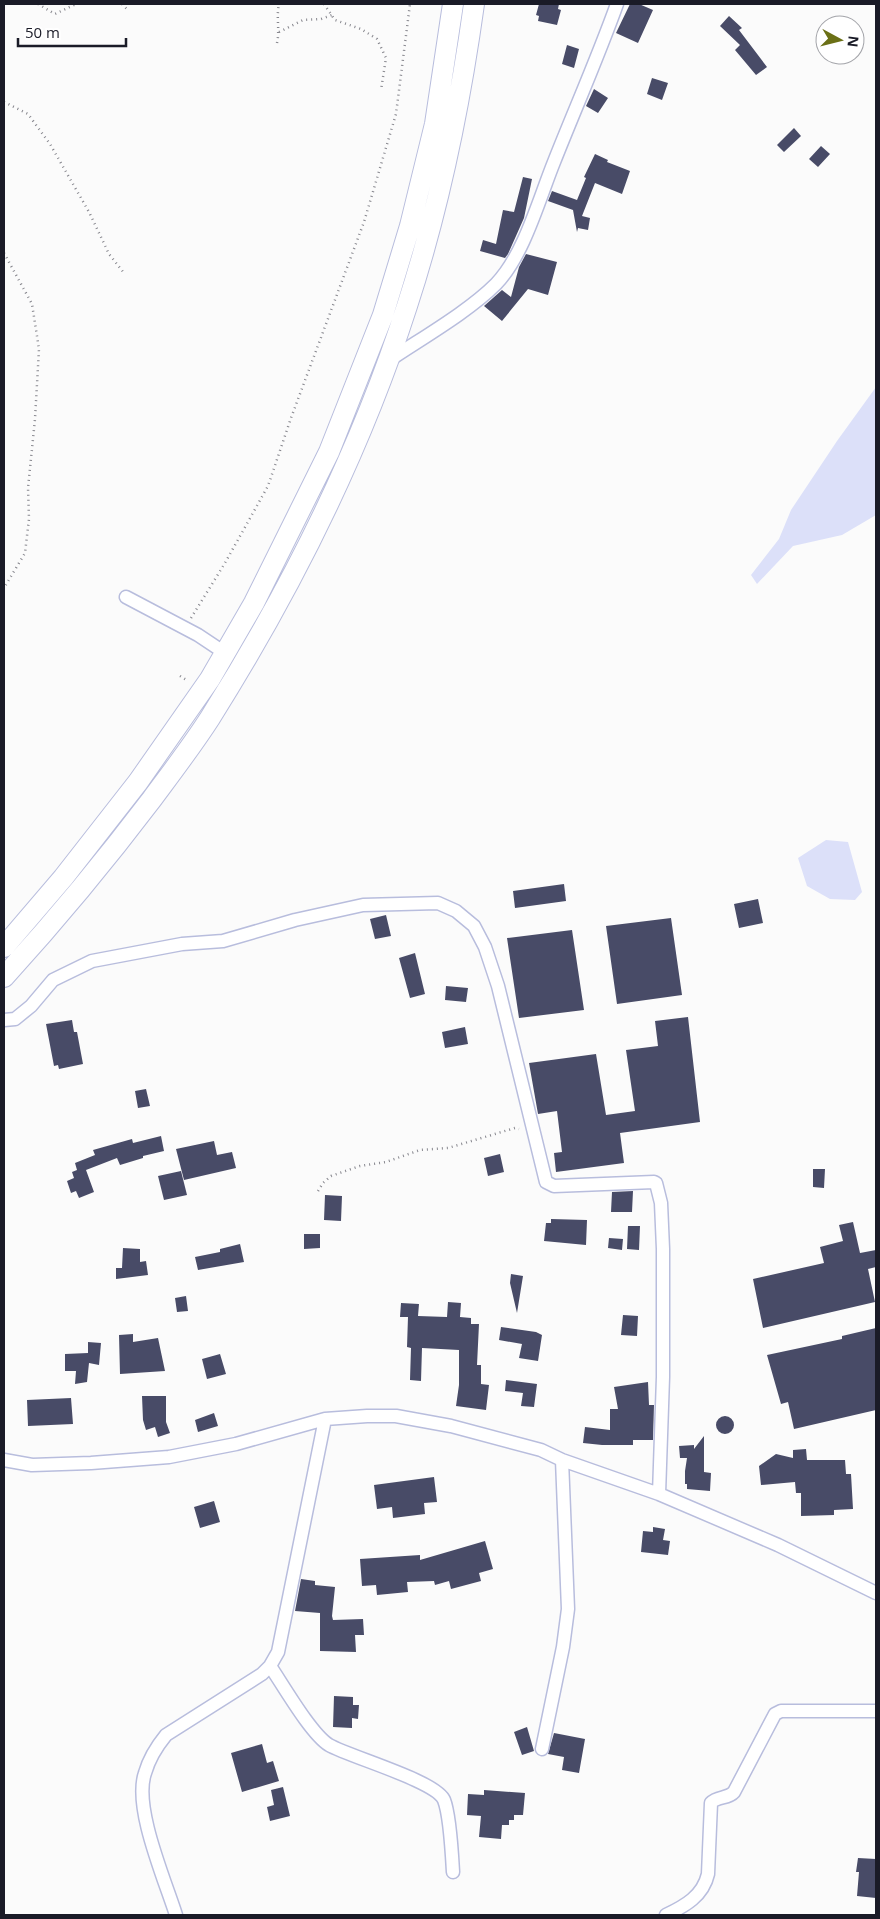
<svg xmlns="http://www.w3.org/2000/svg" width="880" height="1919" viewBox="0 0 880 1919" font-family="'Open Sans',sans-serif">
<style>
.green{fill:#dce0f9}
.building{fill:#484b67}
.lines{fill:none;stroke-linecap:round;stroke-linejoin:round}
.minor-casing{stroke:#b8bddd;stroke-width:15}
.trunk-casing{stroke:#b8bddd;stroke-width:22}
.path{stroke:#87878e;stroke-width:2.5;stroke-dasharray:1 4;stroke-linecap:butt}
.minor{stroke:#fff;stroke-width:12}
.trunk{stroke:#fff;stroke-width:20}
</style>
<rect width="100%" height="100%" fill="#fbfbfb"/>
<path class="green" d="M876,387V515L842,535L793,546L757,584L751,575L779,539L791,510L837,441Z
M826,840L848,842L862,892L855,900L830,899L807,886L798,858Z"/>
<path class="building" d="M539,4H559L558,9L561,10L557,25L538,21L539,16L536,15Z
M630,4H639L653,10L638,43L616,33Z
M729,16L742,28L739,30L767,67L756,75L735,50L740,45L720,26Z
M567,45L579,49L574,68L562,64Z
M652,78L668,83L662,100L647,94Z
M594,89L608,98L598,113L586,106Z
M794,128L801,136L784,152L777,145Z
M821,146L830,154L818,167L809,159Z
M595,154L608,160L607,162L630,171L622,194L595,183L582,216L590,218L588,230L578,228L577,232L573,210L548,201L552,191L577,200L586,178L584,177Z
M523,177L532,179L524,218L508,254L505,258L480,251L483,240L496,244L503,210L514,212Z
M526,254L557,262L548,295L528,289L502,321L484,306L502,290L511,297L519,267Z
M564,884L566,901L515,908L513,891Z
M758,899L763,923L739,928L734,904Z
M386,915L391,936L375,939L370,919Z
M671,918L682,995L617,1004L606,926Z
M572,930L584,1010L519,1018L507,938Z
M415,953L425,994L410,998L399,958Z
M446,986L468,988L466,1002L445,1000Z
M688,1017L700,1122L620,1133L624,1163L556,1172L554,1153L562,1152L557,1111L538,1114L529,1063L596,1054L606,1115L635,1111L626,1050L658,1046L655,1021Z
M72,1020L74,1032H77L83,1064L59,1069L58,1065L54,1066L46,1024Z
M465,1027L468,1044L445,1048L442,1032Z
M146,1089L150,1106L138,1108L135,1091Z
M161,1136L164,1151L143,1156V1158L120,1165L117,1158L86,1170L94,1192L79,1198L76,1191L71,1193L67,1181L74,1178L72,1172L77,1170L75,1163L95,1155L93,1150L132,1139L133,1143Z
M214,1141L217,1155L232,1152L236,1168L184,1180L176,1149Z
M500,1154L504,1172L488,1176L484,1158Z
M813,1169H825L824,1188L813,1187Z
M181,1171L187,1195L164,1200L158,1176Z
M633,1191L632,1212H611L612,1192Z
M325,1195L342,1196L341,1221L324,1220Z
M551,1219L587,1220L586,1245L544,1241L546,1223H551Z
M853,1222L860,1253L876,1250V1267L868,1269L875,1302L763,1328L753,1279L824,1263L820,1247L843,1241L839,1225Z
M628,1226H640L639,1250L627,1249Z
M304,1234H320V1248L304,1249Z
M609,1238L623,1239L622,1250L608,1248Z
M240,1244L244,1262L198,1270L195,1257L220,1252V1249Z
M123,1248L140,1249V1262L146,1261L148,1275L116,1279V1268H122Z
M511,1274L523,1276L517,1313L510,1283Z
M186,1296L188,1311L177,1312L175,1298Z
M448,1302L461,1303L460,1317L471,1318V1324H479L477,1365H481V1384L489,1385L486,1410L456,1406L459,1385V1350L422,1348L421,1381L410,1380L411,1348L407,1347L408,1317H400L401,1303L419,1304L418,1316L447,1317Z
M623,1315L638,1316L637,1336L621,1335Z
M501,1327L536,1332L542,1335L538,1361L519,1358L522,1344L499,1340Z
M876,1328V1410L794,1429L788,1402L781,1404L767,1355L842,1339V1336Z
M133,1334V1342L158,1338L165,1371L120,1374L119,1335Z
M88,1342L101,1343L99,1365L89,1363L87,1382L75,1384L76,1371H65V1354L88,1353Z
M220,1354L226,1374L207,1379L202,1359Z
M506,1380L537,1384L534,1407L521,1406L523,1393L505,1391Z
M648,1382L649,1405H654L653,1440H633V1445H602L583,1443L585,1427L610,1430V1409H618L614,1387Z
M142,1396H166V1422L170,1433L158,1437L155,1427L146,1430L143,1420Z
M71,1398L73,1424L28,1426L27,1400Z
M214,1413L218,1426L198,1432L195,1420Z
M716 1425a9 9 0 1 1 18 0a9 9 0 1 1-18 0Z
M704,1436V1472L711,1473L710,1491L687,1489V1484H685V1471L687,1458H680L679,1446L694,1445V1449Z
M806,1449L807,1460H845L846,1474H851L853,1509L834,1510V1515L801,1516V1493H796L795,1482L761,1485L759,1466L776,1454L793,1458V1450Z
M434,1477L437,1502L424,1503L425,1514L393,1518L392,1507L377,1509L374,1485Z
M214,1501L220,1522L200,1528L194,1507Z
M653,1527L665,1529L663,1540L670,1541L668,1555L641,1552L643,1531L653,1532Z
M485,1541L493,1569L479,1573L481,1581L451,1589L449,1581L435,1585L434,1581L407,1582L408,1592L377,1595L376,1585L362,1586L360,1559L420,1555V1560Z
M301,1579L315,1581V1585L335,1587L332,1616L333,1620L363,1619L364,1635H355L356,1652L320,1651V1613L295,1611Z
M334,1696L353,1697V1705H359L358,1719L352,1718V1728L333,1727Z
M527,1727L534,1751L522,1755L514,1732Z
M554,1733L585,1739L579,1773L562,1770L564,1757L548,1754Z
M262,1744L267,1763L273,1761L279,1781L242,1792L231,1753Z
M283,1787L290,1816L270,1821L267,1807L274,1805L271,1790Z
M484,1790L525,1793L523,1815H514V1820H509V1825H502L501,1839L479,1837L481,1816L467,1815L468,1794L484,1795Z
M858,1858L876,1859V1898L857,1896L859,1872H856Z"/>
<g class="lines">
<g class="minor-casing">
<path id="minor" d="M388,361C422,338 468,312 496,284C524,255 539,199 554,162C575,109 598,57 617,4
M126,597L198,635L225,653
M4,1020L15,1019L31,1006L53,980L92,961L182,944L223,941L295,920L363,905L438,903L456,911L474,926L485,947L498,986L546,1182L554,1186L654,1182L656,1183L661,1203L663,1249V1377L659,1494
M4,1460L32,1465L91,1463L169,1457L236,1444L325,1419L367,1416H396L451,1426L541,1450L562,1460L659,1494L778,1545L876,1593
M270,1666C283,1685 311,1734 329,1745C350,1757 436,1781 444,1800C450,1815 452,1854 453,1872
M542,1749L563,1647L568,1609L562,1460
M176,1915C165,1880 133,1807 145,1773C149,1759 157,1746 166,1735L262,1674L270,1666L278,1652L325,1419
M666,1915C685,1906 703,1896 708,1874L711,1803C717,1796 728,1799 734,1792L775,1714L781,1711H876"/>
</g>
<g class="trunk-casing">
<path id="trunk" d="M4,947L63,878L138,782L210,679L254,603L329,452L383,315L410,226L435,124L453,4
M4,977C56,920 105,861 152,799C172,772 192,746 210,718C290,591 361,449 407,306C439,208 460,105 474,4"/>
</g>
<path class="path" d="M38,4L55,14L76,4
M122,4L127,9
M324,4L335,20L361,29L377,39L386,58L381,90
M279,32L303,20L321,19L332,15
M277,43C280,30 276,17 279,4
M4,102L28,114L50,144L89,212L109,254L124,273
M4,253L32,304L39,349L35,419L28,488L29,519L25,553L4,588
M191,618L225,563L268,486L291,418L364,222L396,114L410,4
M180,676L188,681
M318,1191L323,1183L331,1176L360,1166L386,1162L420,1150L448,1148L515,1128L519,1129"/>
<use href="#minor" class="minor"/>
<use href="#trunk" class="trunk"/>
</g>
<rect width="880" height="1919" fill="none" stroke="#1a1b27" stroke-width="10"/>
<g transform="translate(840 40) rotate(97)"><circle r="24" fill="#ffffff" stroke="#a3a4a9"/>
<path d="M0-4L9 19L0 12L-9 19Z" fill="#6b7016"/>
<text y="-8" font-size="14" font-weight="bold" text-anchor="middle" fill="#1a1b27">N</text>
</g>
<path d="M18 38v8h108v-8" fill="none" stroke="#1a1b27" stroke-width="2.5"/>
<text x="25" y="38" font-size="15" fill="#1a1b27" stroke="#ffffff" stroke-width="4" paint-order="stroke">50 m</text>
</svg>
